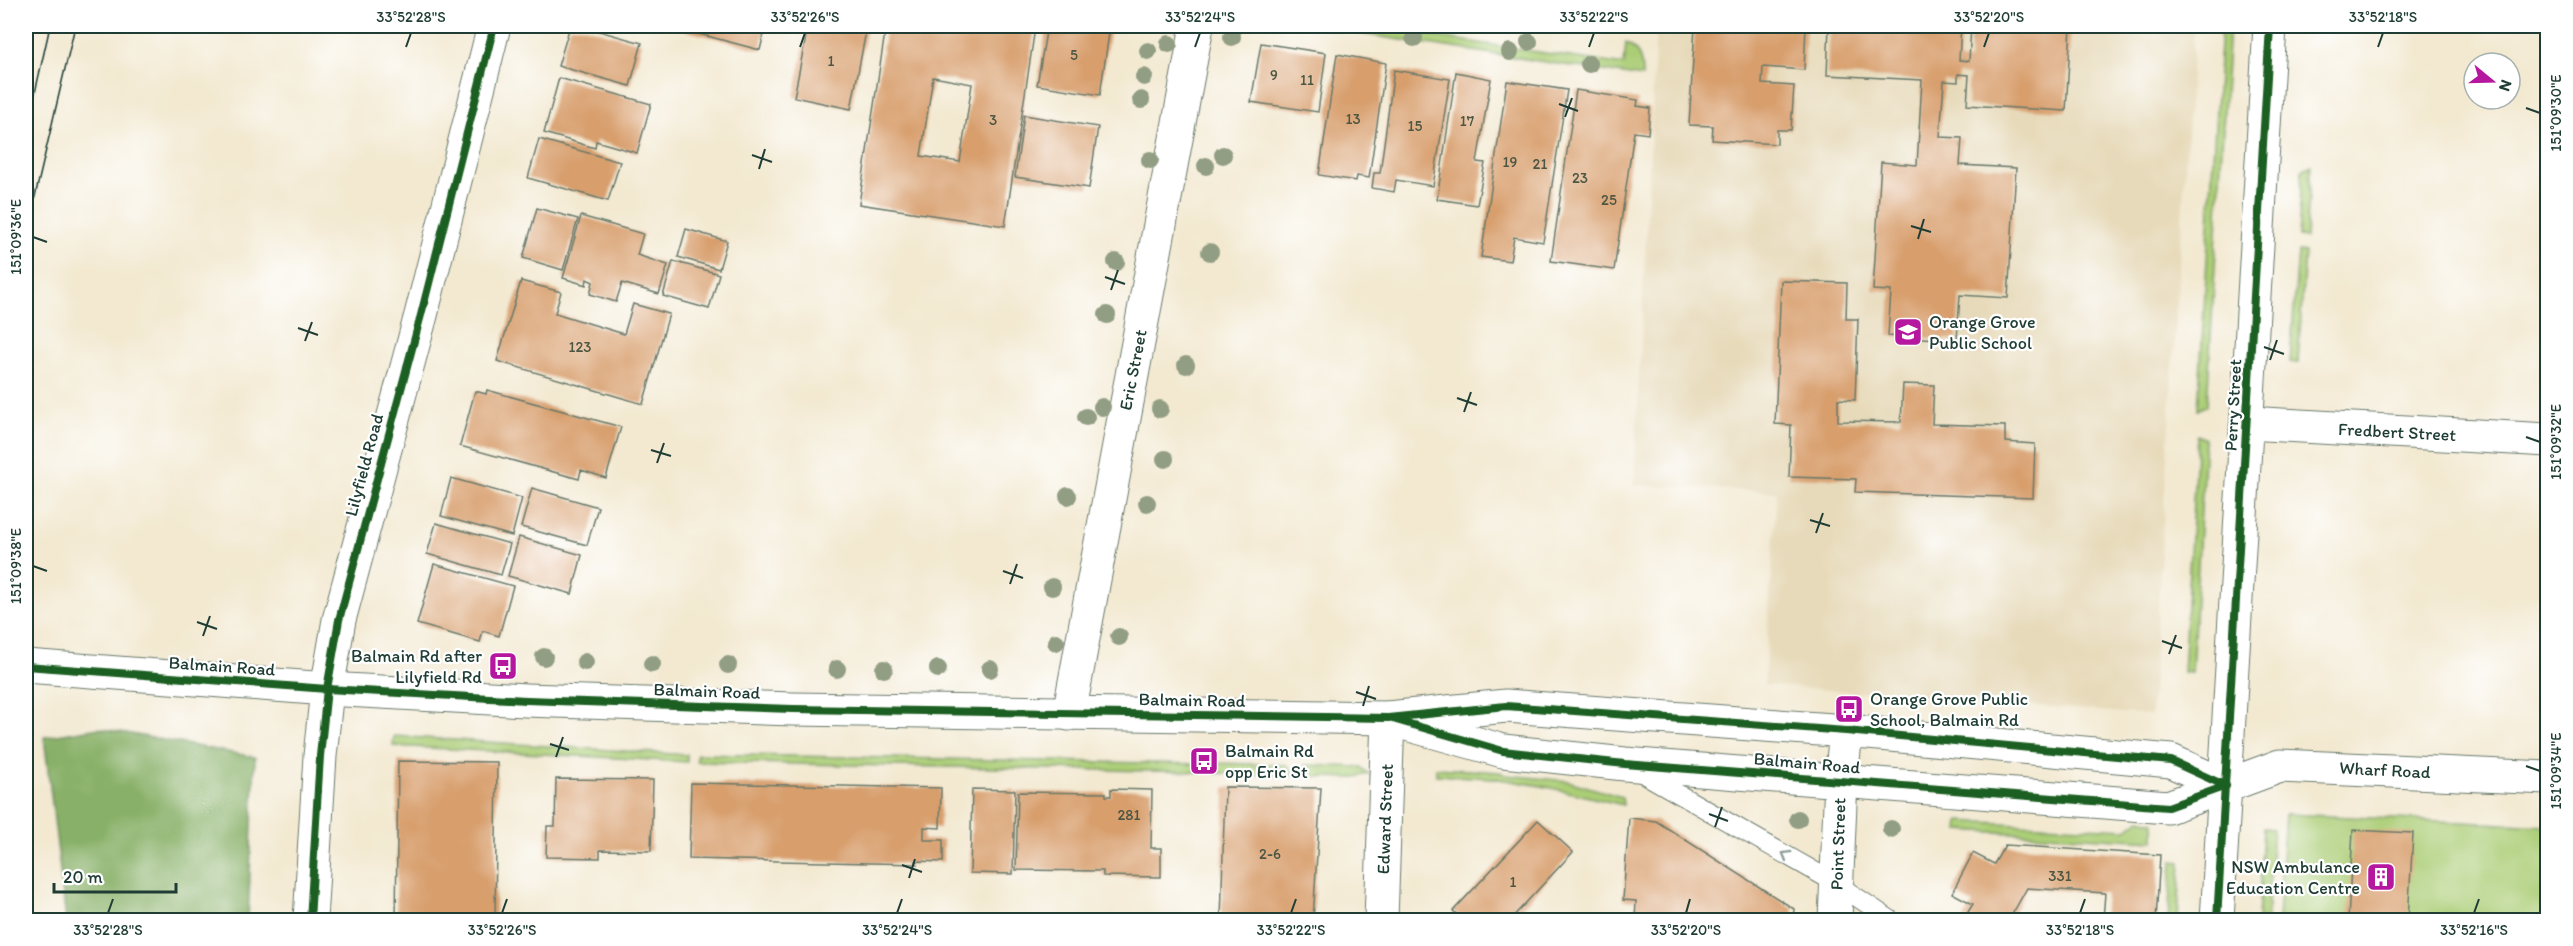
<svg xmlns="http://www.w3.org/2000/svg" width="2573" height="946" viewBox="0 0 2573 946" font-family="Itim,sans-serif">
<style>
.built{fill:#e7daba}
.green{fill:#abcd76;stroke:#658555;stroke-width:1.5}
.forest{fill:#88b067;stroke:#54764e;stroke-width:1.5}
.building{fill:#d89f6d;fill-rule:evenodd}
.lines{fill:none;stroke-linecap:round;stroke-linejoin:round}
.service-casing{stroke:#69796b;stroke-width:20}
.minor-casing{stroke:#69796b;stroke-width:35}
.tertiary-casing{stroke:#69796b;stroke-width:35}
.secondary-casing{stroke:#69796b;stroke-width:35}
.primary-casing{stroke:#69796b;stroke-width:35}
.service{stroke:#fff;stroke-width:18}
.minor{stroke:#fff;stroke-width:33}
.tertiary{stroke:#fff;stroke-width:33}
.secondary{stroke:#fff;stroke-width:33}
.primary{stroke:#fff;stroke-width:33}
.tram{stroke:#1f3d34;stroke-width:1.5}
.cycleway-casing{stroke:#fff;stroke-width:11}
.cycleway{stroke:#1b5e20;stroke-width:8}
.tree{fill:#929e83}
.oneway{stroke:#8f9e9a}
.ticks{fill:none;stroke:#1f3d34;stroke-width:2}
.labels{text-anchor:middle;stroke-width:4.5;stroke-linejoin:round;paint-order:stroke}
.number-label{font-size:15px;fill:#4d5642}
.poi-label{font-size:18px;fill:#1f3d34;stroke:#fff;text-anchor:start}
.street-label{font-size:18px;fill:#1f3d34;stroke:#fff}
.neatline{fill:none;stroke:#1f3d34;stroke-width:2}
.ticks-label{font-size:15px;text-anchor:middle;fill:#1f3d34}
</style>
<rect width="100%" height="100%" fill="#fff"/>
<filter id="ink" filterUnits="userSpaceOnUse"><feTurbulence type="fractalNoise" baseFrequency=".0167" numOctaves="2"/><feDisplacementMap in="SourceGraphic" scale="12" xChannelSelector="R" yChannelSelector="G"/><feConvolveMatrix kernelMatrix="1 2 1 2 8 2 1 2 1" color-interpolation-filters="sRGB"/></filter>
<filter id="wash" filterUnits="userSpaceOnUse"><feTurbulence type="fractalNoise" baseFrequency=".008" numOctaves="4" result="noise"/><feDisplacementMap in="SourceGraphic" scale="24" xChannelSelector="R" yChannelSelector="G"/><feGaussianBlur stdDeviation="1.35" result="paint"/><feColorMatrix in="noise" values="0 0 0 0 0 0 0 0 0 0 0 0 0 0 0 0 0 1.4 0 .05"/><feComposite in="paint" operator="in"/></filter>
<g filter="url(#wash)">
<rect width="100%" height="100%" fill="#f3e9d1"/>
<path class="built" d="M1656,26H2194L2151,715L1764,685L1777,492L1634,485Z"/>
<path class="green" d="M1310,26H1368L1624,65L1626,43C1641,52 1642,61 1642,77Z
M2221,26H2229L2207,405L2198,410Z
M2311,165L2306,238L2298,237L2302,170Z
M2298,251L2305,252L2298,363L2290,362Z
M2197,435L2205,439L2192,673L2183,672Z
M394,736L687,755V762L393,746Z
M697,754L1202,764V772L697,762Z
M1214,763L1287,765L1293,772V776L1214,773Z
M1305,765L1361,767L1369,774L1351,778L1299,776V771Z
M1436,768L1500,772L1506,775L1568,781L1622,797L1623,805L1547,787L1493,778L1436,775Z
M2285,814L2547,826V920H2278Z
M2141,819L2154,822V841L1958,830L1959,821L2126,829Z
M2263,828L2273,829L2267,920H2258Z
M2172,861L2181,862L2178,920H2168Z"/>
<path class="forest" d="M99,728L255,757L248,920H66L44,737Z"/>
<g id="blocks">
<path class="building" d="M570,26H581L642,43L630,86L558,66Z
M669,26H766L760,50Z
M808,26H867L851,109L794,97Z
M886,26H1019L1035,28L1005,226L859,204ZM933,77L972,84L960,162L921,156Z
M1047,26H1110L1100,95L1037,85Z
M1695,26H1806L1804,70L1763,67L1762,84L1794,86L1791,130H1777V144L1712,140L1713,126L1689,125Z
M1829,26H1961L1959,60L1969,61L1971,26H2071L2066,111L1967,105L1969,75L1958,74V82L1944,81L1940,137L1962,138L1960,165L2016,168L2008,298L1960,295L1957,340L1888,336L1891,291L1873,290L1881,162L1917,165L1922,80L1827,75Z
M1261,43L1326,53L1318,112L1251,102Z
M1337,54L1386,63L1369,178L1357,176L1356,181L1319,175Z
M1394,70L1450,79L1433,186L1396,180L1394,192L1372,188L1374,173H1380Z
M1456,72L1491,79L1477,162L1485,163L1477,205L1437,199Z
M559,78L651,104L637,153L596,141L595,148L544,133Z
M1507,81L1567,90L1543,242L1514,237L1510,261L1481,257Z
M1576,90L1638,100L1637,106L1650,108L1648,134L1634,132L1614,270L1551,261Z
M1024,115L1098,127L1089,188L1015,177Z
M539,139L620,162L608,201L528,178Z
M537,208L578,219L563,270L523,258Z
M581,216L643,234L637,255L668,265L659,294L622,283L616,302L590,294L593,282L587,279L586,285L563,278Z
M686,229L727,241L719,269L678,257Z
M673,261L719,274L709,309L663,296Z
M521,281L561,292L555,313L624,334L633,304L669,314L643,404L497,361Z
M1781,281L1847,283L1846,319H1858L1855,400L1838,399V421L1901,422L1903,384L1934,385L1932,424L2005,426V442L2035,444L2033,498L1855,492L1856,479L1789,477L1791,425L1775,424Z
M487,390L621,427L606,478L581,470L579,479L460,446L475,391L486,394Z
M451,478L522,498L512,536L441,516Z
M532,488L598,507L587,545L521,527Z
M436,523L510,544L501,575L427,554Z
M519,537L582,555L572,594L508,576Z
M434,564L513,586L499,636L483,631L480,642L417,624Z
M398,761L497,762L495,920H396Z
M556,779L653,780L651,851L600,850V858L546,857L547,826H555Z
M691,783L941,788L940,828L924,827V840H943V862L916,861L917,864L689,859Z
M1225,787L1321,788L1313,920H1221Z
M972,789L1015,790L1013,874L970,873Z
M1111,789L1152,790L1151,848H1161V877L1103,876V871L1016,870L1018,792L1106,793V796H1111Z
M1629,818L1656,821L1794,909L1793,920H1635L1636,901L1623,900Z
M1538,820L1573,852L1510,920H1464L1453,911Z
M2353,830L2413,833L2408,920H2348Z
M2005,845L2160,855L2156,920H2103L2105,893L2027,888L2009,920H1963L1973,904L1952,893L1973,853L1994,864Z"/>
</g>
</g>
<g filter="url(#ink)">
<use href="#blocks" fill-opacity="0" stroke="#69796b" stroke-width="1.5"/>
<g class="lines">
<g class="service-casing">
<path id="service" d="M1640,772L1837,884L1891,920"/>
</g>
<g class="minor-casing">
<path id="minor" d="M2247,423L2548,440
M1069,714L1197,26
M2226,786L2280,766L2548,778
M1381,920L1388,718
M1835,920L1841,780L1846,731"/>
</g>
<g class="tertiary-casing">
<path id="tertiary" d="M327,689L339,620L421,315L494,26"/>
</g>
<g class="secondary-casing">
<path id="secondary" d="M26,666L327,689L526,700L793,709L1388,718L1506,706L1846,731L2171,761L2226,786
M1403,723L1503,751L1625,764L2168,807L2226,786
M310,920L320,756L327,689"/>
</g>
<g class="primary-casing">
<path id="primary" d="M2217,920L2270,26"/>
</g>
<use href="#service" class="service"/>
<use href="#minor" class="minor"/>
<use href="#tertiary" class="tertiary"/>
<use href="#secondary" class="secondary"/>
<use href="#primary" class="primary"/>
<path class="tram" d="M26,133L50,26
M26,235L75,26"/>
<g class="cycleway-casing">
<path id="cycleway" d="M26,666L327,689L526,700L793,709L1388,718L1506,706L1846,731L2171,761L2226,786
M1396,720L1503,751L1625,764L2168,807L2226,786
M310,920L320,756L327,689L339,620L421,315L494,26
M2217,920L2270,26"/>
</g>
<use href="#cycleway" class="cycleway"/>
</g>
<g class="tree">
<circle cx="1232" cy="37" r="9"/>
<circle cx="1414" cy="38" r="9"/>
<circle cx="1529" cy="42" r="9"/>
<circle cx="1169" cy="44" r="9"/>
<circle cx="1148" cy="51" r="9"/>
<circle cx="1510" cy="52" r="9"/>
<circle cx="1589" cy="64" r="9"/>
<circle cx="1144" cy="77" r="9"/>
<circle cx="1141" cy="100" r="9"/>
<circle cx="1223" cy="155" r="9"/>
<circle cx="1150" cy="160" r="9"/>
<circle cx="1206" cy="166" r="9"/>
<circle cx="1210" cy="252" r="9"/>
<circle cx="1116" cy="262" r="9"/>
<circle cx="1107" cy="315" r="9"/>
<circle cx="1186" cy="365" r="9"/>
<circle cx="1102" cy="407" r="9"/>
<circle cx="1160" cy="409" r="9"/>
<circle cx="1086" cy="417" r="9"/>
<circle cx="1165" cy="459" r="9"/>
<circle cx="1068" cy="496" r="9"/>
<circle cx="1147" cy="503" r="9"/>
<circle cx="1052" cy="587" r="9"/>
<circle cx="1119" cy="637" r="9"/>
<circle cx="1056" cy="642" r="9"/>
<circle cx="544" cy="657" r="9"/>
<circle cx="585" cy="662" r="9"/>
<circle cx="652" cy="664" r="9"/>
<circle cx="728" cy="665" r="9"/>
<circle cx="837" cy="669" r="9"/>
<circle cx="884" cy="669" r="9"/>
<circle cx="938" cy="669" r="9"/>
<circle cx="990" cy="669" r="9"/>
<circle cx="1798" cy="819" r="9"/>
<circle cx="1891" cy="829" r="9"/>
</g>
<defs><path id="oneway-chevron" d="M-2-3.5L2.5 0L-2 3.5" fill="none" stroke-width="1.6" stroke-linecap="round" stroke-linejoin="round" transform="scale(1.5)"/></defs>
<use class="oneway" href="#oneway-chevron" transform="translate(1786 855) rotate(-150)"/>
</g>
<path class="ticks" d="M406,47L411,33M800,47L805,33M1195,47L1200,33M1589,47L1594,33M1984,47L1989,33M2378,47L2383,33M1559,104L1578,111M2526,108L2540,113M1565,117L1572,98M752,155L772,162M759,169L765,149M1911,226L1931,232M33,237L47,242M1918,239L1924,219M1105,277L1125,284M1111,290L1118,270M298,328L318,335M305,341L312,322M2264,347L2284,354M2270,360L2277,340M1457,398L1477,405M1464,412L1471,392M2526,437L2540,442M651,450L671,456M657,463L664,443M1810,520L1830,526M1816,533L1823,513M33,566L47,571M1003,571L1023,578M1010,584L1017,564M197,622L217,629M203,636L210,616M2162,641L2182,648M2169,654L2176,635M1356,692L1376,699M1363,706L1369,686M550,744L569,750M556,757L563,737M2526,766L2540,771M1709,814L1728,821M1715,827L1722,807M902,865L922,872M909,878L915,859M108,913L113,899M502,913L507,899M897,913L902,899M1291,913L1296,899M1686,913L1690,899M2080,913L2085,899M2474,913L2479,899"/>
<defs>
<g id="school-square" transform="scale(1.5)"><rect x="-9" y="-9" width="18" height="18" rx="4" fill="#b5179e" stroke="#fff"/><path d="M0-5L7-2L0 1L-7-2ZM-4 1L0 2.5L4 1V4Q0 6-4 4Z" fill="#fff"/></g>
<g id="bus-square" transform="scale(1.5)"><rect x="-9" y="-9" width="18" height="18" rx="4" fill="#b5179e" stroke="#fff"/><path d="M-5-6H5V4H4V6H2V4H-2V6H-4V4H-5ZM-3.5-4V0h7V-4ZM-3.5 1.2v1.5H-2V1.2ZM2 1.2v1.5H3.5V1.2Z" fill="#fff"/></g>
<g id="building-square" transform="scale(1.5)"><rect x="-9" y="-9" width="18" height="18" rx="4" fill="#b5179e" stroke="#fff"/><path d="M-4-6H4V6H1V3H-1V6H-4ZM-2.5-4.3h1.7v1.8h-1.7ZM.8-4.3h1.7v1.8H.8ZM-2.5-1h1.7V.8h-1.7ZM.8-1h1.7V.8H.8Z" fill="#fff"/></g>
</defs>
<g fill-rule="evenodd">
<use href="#school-square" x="1908" y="332"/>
<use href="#bus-square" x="503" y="666"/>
<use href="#bus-square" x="1849" y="709"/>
<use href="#bus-square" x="1204" y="761"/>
<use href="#building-square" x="2381" y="877"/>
</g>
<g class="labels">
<g class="number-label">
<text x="1074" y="60">5</text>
<text x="831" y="66">1</text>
<text x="1274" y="80">9</text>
<text x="1307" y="85">11</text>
<text x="1353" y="124">13</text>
<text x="993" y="125">3</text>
<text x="1467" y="126">17</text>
<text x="1415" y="131">15</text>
<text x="1510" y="167">19</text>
<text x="1540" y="169">21</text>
<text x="1580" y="183">23</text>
<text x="1609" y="205">25</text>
<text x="580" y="352">123</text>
<text x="1129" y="820">281</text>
<text x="1270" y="859">2-6</text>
<text x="2060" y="881">331</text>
<text x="1513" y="887">1</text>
</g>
<g class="poi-label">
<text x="1929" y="328">Orange Grove<tspan x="1929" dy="21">Public School</tspan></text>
<text x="482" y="662" text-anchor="end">Balmain Rd after<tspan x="482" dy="21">Lilyfield Rd</tspan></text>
<text x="1870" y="705">Orange Grove Public<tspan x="1870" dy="21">School, Balmain Rd</tspan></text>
<text x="1225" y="757">Balmain Rd<tspan x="1225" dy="21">opp Eric St</tspan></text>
<text x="2360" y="873" text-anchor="end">NSW Ambulance<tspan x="2360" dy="21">Education Centre</tspan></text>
</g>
<g class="street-label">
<text transform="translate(1133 370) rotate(-79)" y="6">Eric Street</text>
<text transform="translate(2233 405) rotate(-87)" y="6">Perry Street</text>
<text transform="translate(2397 432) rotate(3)" y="6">Fredbert Street</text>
<text transform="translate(364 465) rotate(-75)" y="6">Lilyfield Road</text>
<text transform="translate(222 666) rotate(4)" y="6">Balmain Road</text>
<text transform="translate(707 691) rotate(2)" y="6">Balmain Road</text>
<text transform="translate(1192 700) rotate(1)" y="6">Balmain Road</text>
<text transform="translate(1807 763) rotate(5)" y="6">Balmain Road</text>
<text transform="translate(2385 770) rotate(3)" y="6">Wharf Road</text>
<text transform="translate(1385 819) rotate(-88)" y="6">Edward Street</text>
<text transform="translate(1838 844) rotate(-88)" y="6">Point Street</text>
</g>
</g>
<rect width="2573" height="946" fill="none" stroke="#fff" stroke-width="66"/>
<g transform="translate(2492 81) rotate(109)"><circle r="28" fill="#ffffff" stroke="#a5b1ae" stroke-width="1.5"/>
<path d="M0-4.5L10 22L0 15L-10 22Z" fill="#b5179e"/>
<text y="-9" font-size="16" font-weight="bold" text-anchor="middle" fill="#1f3d34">N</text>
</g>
<path d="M54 883v9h122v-9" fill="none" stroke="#1f3d34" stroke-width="3"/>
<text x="63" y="883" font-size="18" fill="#1f3d34" stroke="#ffffff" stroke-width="4.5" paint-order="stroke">20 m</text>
<rect x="33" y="33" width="2507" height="880" class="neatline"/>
<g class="ticks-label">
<text x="411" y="22">33°52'28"S</text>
<text x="805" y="22">33°52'26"S</text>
<text x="1200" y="22">33°52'24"S</text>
<text x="1594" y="22">33°52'22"S</text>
<text x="1989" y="22">33°52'20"S</text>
<text x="2383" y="22">33°52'18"S</text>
<text transform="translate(2556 113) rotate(-90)" y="5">151°09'30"E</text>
<text transform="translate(16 237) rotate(-90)" y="5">151°09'36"E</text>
<text transform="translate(2556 442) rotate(-90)" y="5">151°09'32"E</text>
<text transform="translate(16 566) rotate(-90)" y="5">151°09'38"E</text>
<text transform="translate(2556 771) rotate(-90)" y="5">151°09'34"E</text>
<text x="108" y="935">33°52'28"S</text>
<text x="502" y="935">33°52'26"S</text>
<text x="897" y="935">33°52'24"S</text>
<text x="1291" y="935">33°52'22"S</text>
<text x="1686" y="935">33°52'20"S</text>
<text x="2080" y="935">33°52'18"S</text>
<text x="2474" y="935">33°52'16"S</text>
</g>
</svg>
